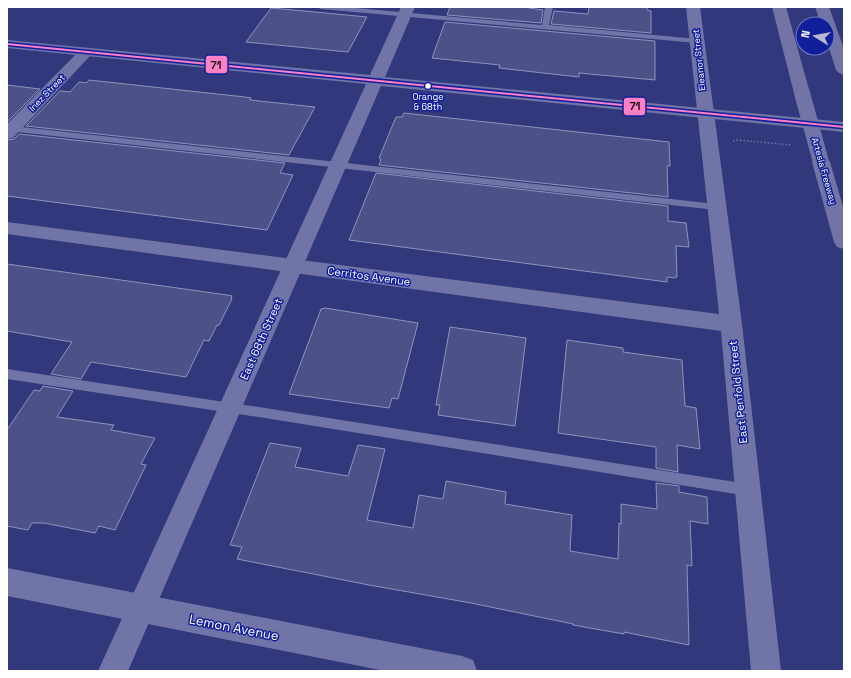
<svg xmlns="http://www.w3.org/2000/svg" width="851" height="678" viewBox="0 0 851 678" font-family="'Space Grotesk',sans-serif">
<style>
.building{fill:#4c5288;stroke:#9094ba}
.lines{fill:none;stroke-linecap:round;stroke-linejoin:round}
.path{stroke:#7174a6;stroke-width:1.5;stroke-dasharray:1.5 2;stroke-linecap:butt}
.service{fill:#7174a6;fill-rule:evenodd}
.minor{fill:#7174a6;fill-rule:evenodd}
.tertiary{fill:#7174a6;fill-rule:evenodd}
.motorway{fill:#7174a4;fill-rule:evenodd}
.motorway-bridge{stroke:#7174a4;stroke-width:16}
.bus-1-casing{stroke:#121f9a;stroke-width:3}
.bus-1{fill:#ff80c5;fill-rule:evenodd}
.bus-dot{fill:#fff;stroke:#121f9a;stroke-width:1.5}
.labels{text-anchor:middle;stroke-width:3;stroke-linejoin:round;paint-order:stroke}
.far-street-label{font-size:9px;fill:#fff;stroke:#121f9a}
.far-bus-label{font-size:9px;fill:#fff;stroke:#121f9a}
.street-label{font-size:11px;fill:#fff;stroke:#121f9a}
.near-street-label{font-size:13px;fill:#fff;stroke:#121f9a}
.line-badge{stroke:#121f9a;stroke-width:1.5}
.pale-badge-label{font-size:11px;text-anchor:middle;font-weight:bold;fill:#111}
</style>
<rect width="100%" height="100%" fill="#31387b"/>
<path class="building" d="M450,7H529V8L543,10L541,23L447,15Z
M589,7H647V10L651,11V33L551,24L554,11L588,14Z
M271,8L315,12L367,17L348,52L246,42Z
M445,22L655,41V80L579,73V77L499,68L500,65L432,58Z
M89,80L245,97L251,98L250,100L315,107L289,155L26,126L60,91L70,92L79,82L86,83Z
M7,85L40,89L7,122Z
M404,113L669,142L670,166H667L668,197L379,165L381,159L379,158L396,117H402Z
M19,134L285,163L280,173L293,175L267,230L7,196V140L14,139Z
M376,173L668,206V221L686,223L689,247L676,246L677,277H675V278L667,277V282L349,240Z
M7,264L227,295L232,296L231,299H232L219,325H217L209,341L204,340L186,377L91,362L81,379L51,374L72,342L7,331Z
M325,308L418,323L398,399L392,398L389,408L289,394L321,309Z
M450,327L526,338L515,426L438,415L440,405H436Z
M567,340L623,348V352L682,360L685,406L696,408L700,449L677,445L678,472L656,468V447L558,433Z
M43,386L73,391L57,417L114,425L111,430L155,438L141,464L146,465L115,530L99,526L95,533L44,523H32L28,530L7,526V430L34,390L40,391Z
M270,443L301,448L295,467L348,476L358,445L385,449L367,520L413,528L419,495L443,499L446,481L506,492L505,504L572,515L570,551L618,559L619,523L621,524V504L657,509L656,483L679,486V492L707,497L708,524L690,521L692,566L687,565L689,645L624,632V634L573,625V624L471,603L369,585L237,559L242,547L230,545Z"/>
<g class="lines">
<path class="path" d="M733,141L737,140L792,145"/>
<path class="service" d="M317,7H345L542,25L545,7H553L549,25L697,39L701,41L697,43L321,9Z
M12,126L716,204L721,207L716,210L9,131L7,129L9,127Z
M7,369L265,408L748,484L753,486L755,490L753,494L748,496L265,418L7,379Z"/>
<path class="minor" d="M686,7H700L742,324L781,671H751L721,331L7,234V222L719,314Z
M86,48L91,49L93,52L91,55L13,138L7,139V124L81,49Z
M7,568L462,656L473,660L477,671H385L7,596Z"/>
<path class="tertiary" d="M401,7H415L385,77L844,122V132L381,86L128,671H98L366,84L7,48V40L370,75Z"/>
<path class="motorway" d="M772,7H786L810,93L808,96L802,98L796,96L794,93Z
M815,7H829L844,49V75L839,73L836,70L827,42V24H821Z
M821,157L827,158L830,162L844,210V249L837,247L834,242L812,162L815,158Z"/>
<path class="motorway-bridge" d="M802,93L821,162"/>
<g class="bus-1-casing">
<path id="bus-1" d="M7,43L844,126V128L7,45Z"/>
</g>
<use href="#bus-1" class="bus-1"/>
</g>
<circle class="bus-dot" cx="428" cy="86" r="3.5"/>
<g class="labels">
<g class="far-street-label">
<text transform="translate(699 60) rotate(-96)" y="3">Eleanor Street</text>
<text transform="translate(47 93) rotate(-46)" y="3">Inez Street</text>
<text transform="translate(824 171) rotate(74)" y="3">Artesia Freeway</text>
</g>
<g class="far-bus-label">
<text x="428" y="100">Orange<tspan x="428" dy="10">&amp; 68th</tspan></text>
</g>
<g class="street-label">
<text transform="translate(369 276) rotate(8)" y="4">Cerritos Avenue</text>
<text transform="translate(261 339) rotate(-66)" y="4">East 68th Street</text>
<text transform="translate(738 392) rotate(-96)" y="4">East Penfold Street</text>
</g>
<g class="near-street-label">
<text transform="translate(234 627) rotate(11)" y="5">Lemon Avenue</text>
</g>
</g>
<g class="line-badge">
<rect x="205" y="55" width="23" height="19" rx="4" fill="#ff80c5"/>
<rect x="623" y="97" width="23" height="19" rx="4" fill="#ff80c5"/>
</g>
<g class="pale-badge-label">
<text x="216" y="69">71</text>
<text x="635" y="110">71</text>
</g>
<rect width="851" height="678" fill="none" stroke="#ffffff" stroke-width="16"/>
<g transform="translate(815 36) rotate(281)"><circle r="19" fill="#121f9a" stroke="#7179c2"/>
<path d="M0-3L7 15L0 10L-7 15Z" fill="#b7b9d1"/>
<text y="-6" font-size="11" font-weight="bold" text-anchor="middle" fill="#ffffff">N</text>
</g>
</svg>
